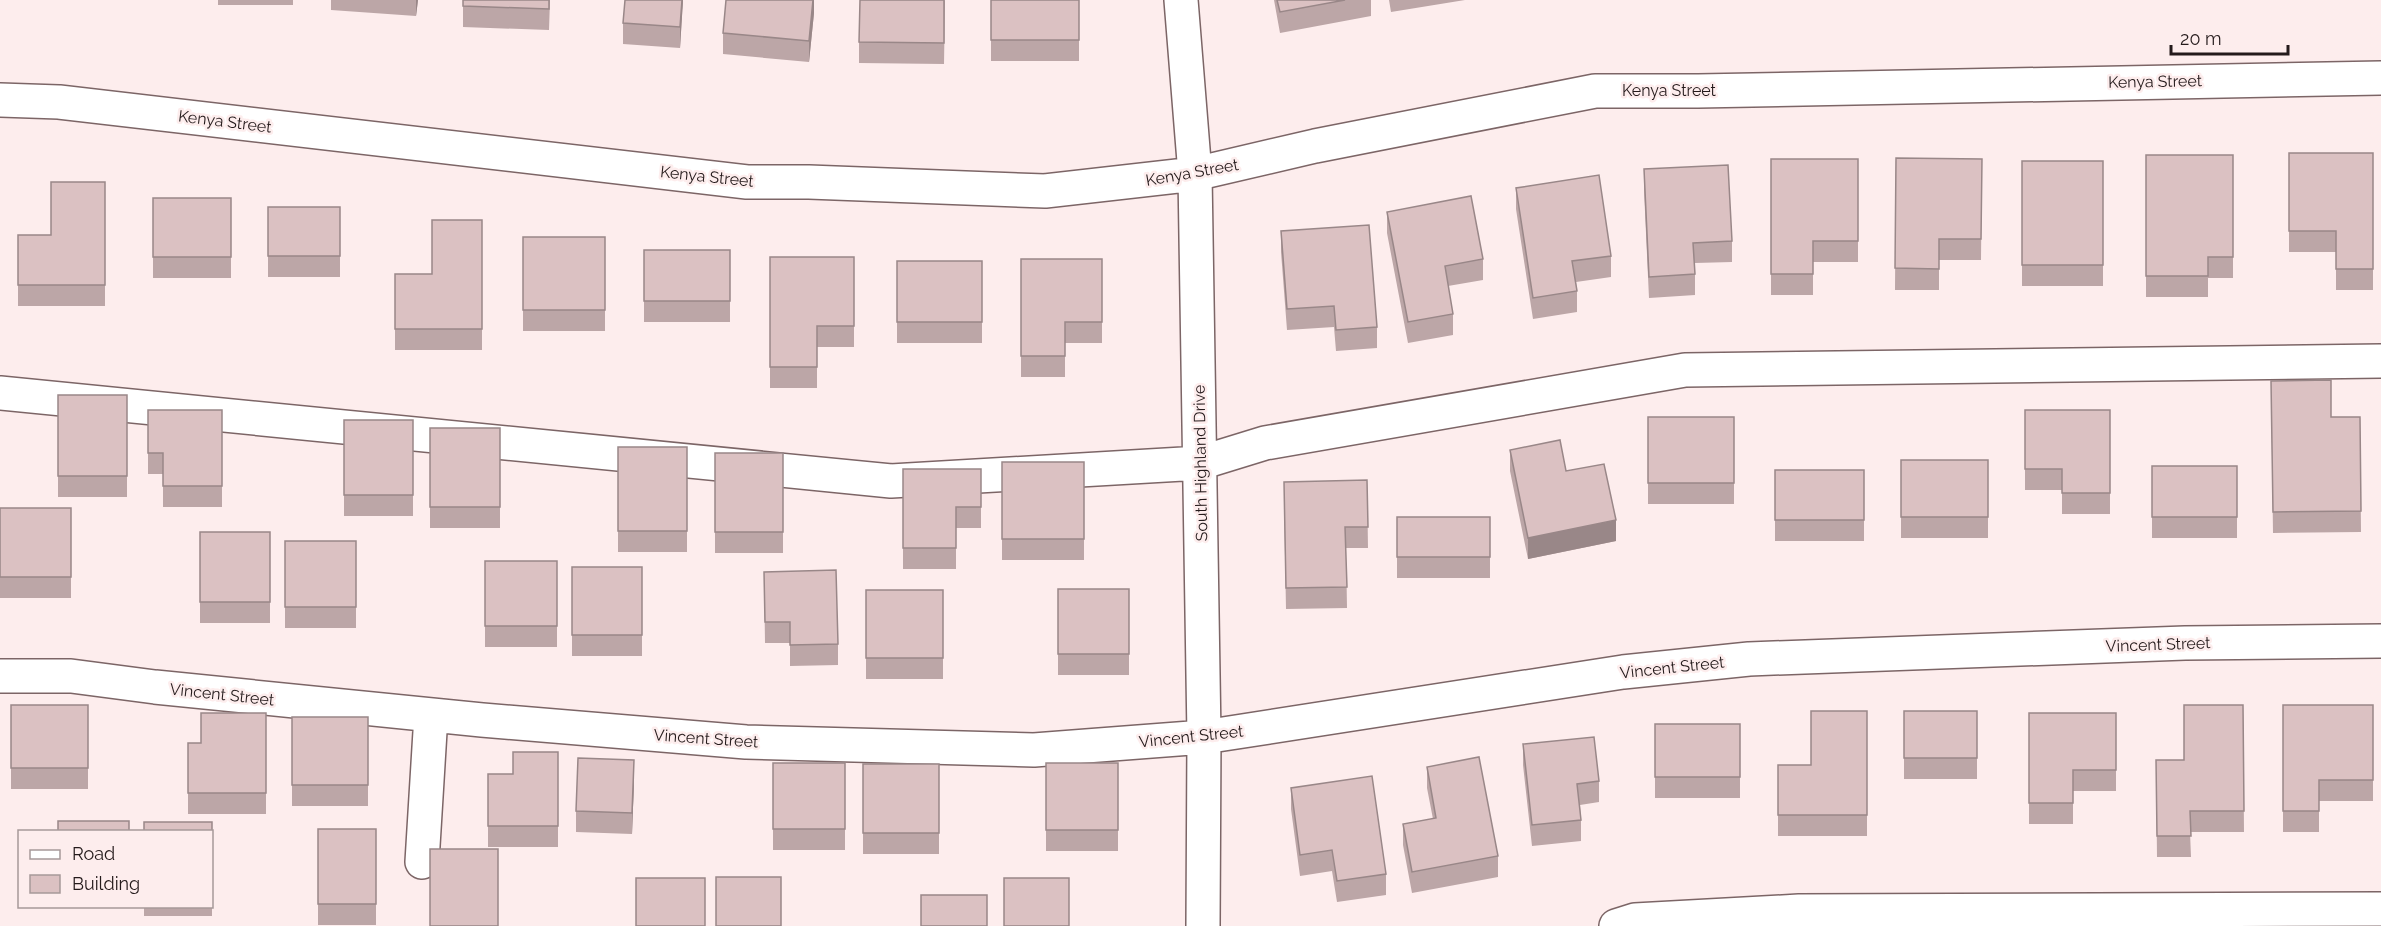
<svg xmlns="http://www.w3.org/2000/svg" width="2381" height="926" font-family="Raleway,sans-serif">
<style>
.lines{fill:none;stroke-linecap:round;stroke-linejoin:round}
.minor-casing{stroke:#7c6566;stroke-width:36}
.minor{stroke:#fff;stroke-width:33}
.wall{fill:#bca6a7}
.shaded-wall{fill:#998788}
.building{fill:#dbc1c2;stroke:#998788;stroke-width:1.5}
.labels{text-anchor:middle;stroke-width:5;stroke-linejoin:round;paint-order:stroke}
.street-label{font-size:16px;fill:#241a1b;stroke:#fdeded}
</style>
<rect width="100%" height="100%" fill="#fdeded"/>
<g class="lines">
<defs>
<path id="minor" d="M1181,0l14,174 9,563 -1,189
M0,100l59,2 688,80h62l236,9 150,-17 120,-28 280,-55h103l683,-13
M0,393l891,88 309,-18 65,-20 420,-73 696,-9
M0,676h71l84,11 327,33 264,22 288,8 170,-13 419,-65 126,-13 436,-16 196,-2
M422,862l9,-147
M1616,926l19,-6 164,-9 582,-2"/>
</defs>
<use href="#minor" class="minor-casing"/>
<use href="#minor" class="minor"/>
</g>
<path class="wall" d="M218,0h75v5h-75z
M331,0h87l-2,16 -85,-6z
M463,0h87l-1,30 -86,-3z
M683,0l-3,48 -57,-4v-21z
M814,0v13l-5,49 -86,-8v-21z
M945,0l-1,64 -85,-1v-21z
M991,0h88v61h-88z
M1274,0h97v16l-91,17z
M1389,0h76l-74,12z
M2289,153h84v137h-37v-38h-47z
M2146,155h87v123h-25v19h-62z
M1896,158l86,1 -1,101h-42v30h-44z
M1771,159h87v103h-45v33h-42z
M2022,161h81v125h-81z
M1644,169l88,72v21l-37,1v32l-46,3 -5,-108z
M105,182v124h-87v-71h33z
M1516,188l95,68v21l-35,5 1,9v21l-44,7 -17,-110z
M153,198h78v80h-78z
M268,207h72v70h-72z
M1387,212l96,47v21l-35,6 5,28v21l-45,8 -21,-110z
M482,220v130h-87v-76h37z
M1281,231l96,96v21l-41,3 -2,-24 -47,3 -6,-78z
M523,237h82v94h-82z
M644,250h86v72h-86z
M770,257h84v90h-37v41h-47z
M1021,259h81v84h-37v34h-44z
M897,261h85v82h-85z
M2271,381l60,36h29l1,115 -88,1z
M58,395h69v102h-69z
M148,410h74v97h-59v-33h-15z
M2025,410h85v104h-48v-24h-37z
M1648,417h86v87h-86z
M344,420h69v96h-69z
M430,428h70v100h-70z
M618,447h69v105h-69z
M1510,450l56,21 50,70 -88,18 -18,-88z
M715,453h68v100h-68z
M1901,460h87v78h-87z
M1002,462h82v98h-82z
M2152,466h85v72h-85z
M903,469h78v59h-25v41h-53z
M1775,470h89v71h-89z
M1367,480l1,68h-22l1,60 -61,1 -2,-106z
M0,508h71v90h-71z
M1397,517h93v61h-93z
M200,532h70v91h-70z
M285,541h71v87h-71z
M485,561h72v86h-72z
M572,567h70v89h-70z
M764,572l74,72v21l-48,1v-23h-25z
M1058,589h71v86h-71z
M866,590h77v89h-77z
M11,705h77v84h-77z
M2243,705l1,127h-54l1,25h-34l-1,-97h28z
M2283,705h90v96h-54v31h-36z
M1867,711v125h-89v-71h33z
M1904,711h73v68h-73z
M266,713v101h-78v-71h13z
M2029,713h87v78h-43v33h-44z
M292,717h76v89h-76z
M1655,724h85v74h-85z
M1523,744l76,37v21l-19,3 1,15v21l-49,5 -9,-81z
M558,752v95h-70v-73h25z
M773,763h72v87h-72z
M1046,763h72v88h-72z
M863,764h76v90h-76z
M1427,767l71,89v21l-86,16 -9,-48v-21l30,-5 -6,-31z
M634,781l-2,53 -56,-2v-21z
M1291,788l95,86v21l-49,7 -5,-31 -32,5 -9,-67z
M212,822v94h-68v-10h68z
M318,829h58v96h-58z
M58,906h71v2h-71z"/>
<path class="shaded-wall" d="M416,0h2l-2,16z
M682,0h1l-3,48v-21z
M813,0h1v13l-5,49v-21z
M1616,520v21l-88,18v-21z
M634,760v21l-2,53v-21z"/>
<path class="building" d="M463,0h86v9l-86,-3z
M625,0h57l-2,27 -57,-4z
M726,0h87l-4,41 -86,-8z
M860,0h84v43l-85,-1z
M991,0h88v40h-88z
M1277,0h68l-65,12z
M2289,153h84v116h-37v-38h-47z
M2146,155h87v102h-25v19h-62z
M1896,158l86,1 -1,80h-42v30l-44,-1z
M1771,159h87v82h-45v33h-42z
M2022,161h81v104h-81z
M1728,165l4,76 -39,2 2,31 -46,3 -5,-108z
M1599,175l12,81 -39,5 5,30 -44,7 -17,-110z
M51,182h54v103h-87v-50h33z
M1471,196l12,63 -38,7 8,48 -45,8 -21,-110z
M153,198h78v59h-78z
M268,207h72v49h-72z
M432,220h50v109h-87v-55h37z
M1369,225l8,102 -41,3 -2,-24 -47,3 -6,-78z
M523,237h82v73h-82z
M644,250h86v51h-86z
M770,257h84v69h-37v41h-47z
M1021,259h81v63h-37v34h-44z
M897,261h85v61h-85z
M2331,380v37h29l1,94 -88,1 -2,-131z
M58,395h69v81h-69z
M148,410h74v76h-59v-33h-15z
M2025,410h85v83h-48v-24h-37z
M1648,417h86v66h-86z
M344,420h69v75h-69z
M430,428h70v79h-70z
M1560,440l6,31 38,-7 12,56 -88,18 -18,-88z
M618,447h69v84h-69z
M715,453h68v79h-68z
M1901,460h87v57h-87z
M1002,462h82v77h-82z
M2152,466h85v51h-85z
M903,469h78v38h-25v41h-53z
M1775,470h89v50h-89z
M1367,480l1,47h-23l2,60 -61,1 -2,-106z
M0,508h71v69h-71z
M1397,517h93v40h-93z
M200,532h70v70h-70z
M285,541h71v66h-71z
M485,561h72v65h-72z
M572,567h70v68h-70z
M836,570l2,74 -48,1v-23h-25l-1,-50z
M1058,589h71v65h-71z
M866,590h77v68h-77z
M11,705h77v63h-77z
M2184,705h59l1,106h-54l1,25h-34l-1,-76h28z
M2283,705h90v75h-54v31h-36z
M1811,711h56v104h-89v-50h33z
M1904,711h73v47h-73z
M201,713h65v80h-78v-50h13z
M2029,713h87v57h-43v33h-44z
M292,717h76v68h-76z
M1655,724h85v53h-85z
M1594,737l5,44 -22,3 4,36 -49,5 -9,-81z
M513,752h45v74h-70v-52h25z
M1479,757l19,99 -86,16 -9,-48 33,-6 -9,-51z
M578,758l56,2 -2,53 -56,-2z
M773,763h72v66h-72z
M1046,763h72v67h-72z
M863,764h76v69h-76z
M1372,776l14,98 -49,7 -5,-31 -32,5 -9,-67z
M58,821h71v10h-71z
M144,822h68v73v-64h-68z
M318,829h58v75h-58z
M430,849h68v77h-68z
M716,877h65v49h-65z
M636,878h69v48h-69z
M1004,878h65v48h-65z
M921,895h66v31h-66z"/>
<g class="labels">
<g class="street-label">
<text transform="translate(2155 81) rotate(-1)" y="6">Kenya Street</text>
<text x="1669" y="96">Kenya Street</text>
<text transform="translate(225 121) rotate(7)" y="6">Kenya Street</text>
<text transform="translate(1192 172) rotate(-10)" y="6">Kenya Street</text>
<text transform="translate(707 176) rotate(6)" y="6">Kenya Street</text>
<text transform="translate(1200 463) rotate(-91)" y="6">South Highland Drive</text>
<text transform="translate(2158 644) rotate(-2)" y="6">Vincent Street</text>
<text transform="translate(1672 667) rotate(-6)" y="6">Vincent Street</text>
<text transform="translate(222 694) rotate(6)" y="6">Vincent Street</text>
<text transform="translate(1191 736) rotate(-6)" y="6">Vincent Street</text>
<text transform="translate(706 738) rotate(4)" y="6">Vincent Street</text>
</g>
</g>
<rect x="18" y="830" width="195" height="78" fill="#fdeded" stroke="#a69999" stroke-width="1.5"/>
<rect x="30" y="850" width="30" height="9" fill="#ffffff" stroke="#a69999" stroke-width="1.5"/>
<text x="72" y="860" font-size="18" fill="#241a1b">Road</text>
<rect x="30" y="875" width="30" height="18" fill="#dbc1c2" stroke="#a69999" stroke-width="1.5"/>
<text x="72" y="890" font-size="18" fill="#241a1b">Building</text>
<path d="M2171 45v9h117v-9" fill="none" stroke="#241a1b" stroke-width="3"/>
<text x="2180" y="45" font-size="18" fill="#241a1b" stroke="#fdeded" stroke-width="4.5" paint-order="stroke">20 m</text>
</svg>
